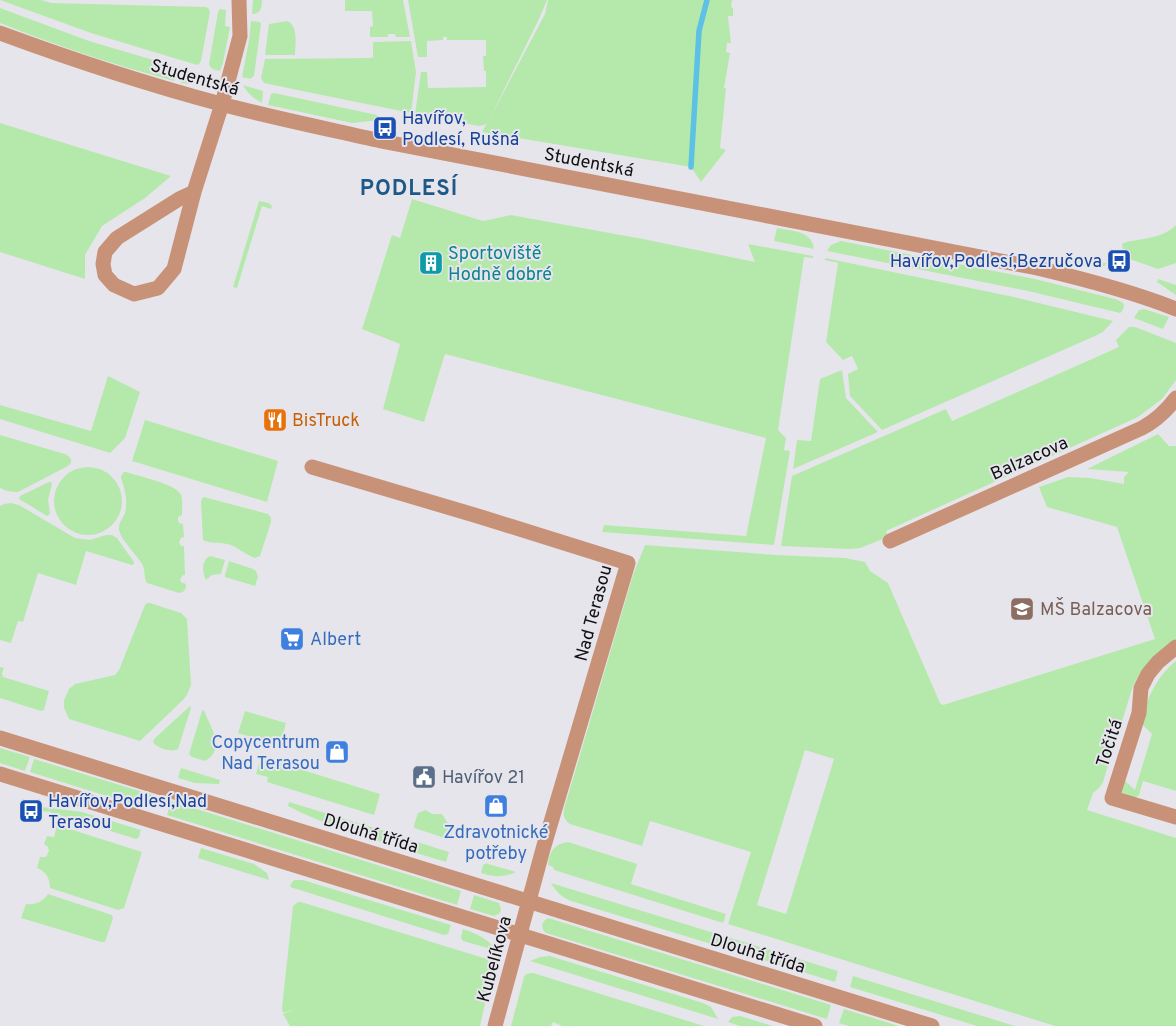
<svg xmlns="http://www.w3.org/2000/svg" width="1176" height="1026" font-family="Overpass,sans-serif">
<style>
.green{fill:#b5e9ab;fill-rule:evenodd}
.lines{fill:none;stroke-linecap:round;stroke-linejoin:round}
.stream{stroke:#5dc0e5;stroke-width:5.5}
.minor{stroke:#c89279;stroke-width:15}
.labels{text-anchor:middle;stroke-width:4;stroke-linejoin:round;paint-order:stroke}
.street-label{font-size:18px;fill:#111012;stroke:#e7e5ec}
.transit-label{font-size:18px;fill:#164399;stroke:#e7e5ec;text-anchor:start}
.culture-label{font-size:18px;fill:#0d838f;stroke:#e7e5ec;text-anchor:start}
.food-label{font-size:18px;fill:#c56008;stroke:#e7e5ec;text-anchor:start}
.education-label{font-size:18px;fill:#785e54;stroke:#e7e5ec;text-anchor:start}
.shop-label{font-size:18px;fill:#366cbe;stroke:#e7e5ec;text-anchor:start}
.service-label{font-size:18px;fill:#4e5e75;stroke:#e7e5ec;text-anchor:start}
.district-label{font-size:22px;font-weight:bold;letter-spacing:1px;fill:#1d5889;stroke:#e7e5ec}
</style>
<rect width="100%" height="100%" fill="#e7e5ec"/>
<path class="green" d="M0,0h41l11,3 154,4 3,2 1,3 -9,49 -2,3 -2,1 -106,-32z
M253,0h9c0,7 -1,14 -10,14z
M345,0h58l7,37h-14l-1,-3h-7v3h-18v-10l3,-1 -1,-15h-27z
M408,0h139l-8,19 -49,99 55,-104 3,-14h184l-1,7 2,1v8h-5l3,27h-4l-1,9 4,1 -6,35h2l-6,60 6,2 -25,32 -10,-15 -209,-35 5,-9 -3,2 -5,1 -64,-12 6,-42h6l1,16 58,-1v-16h-2l-1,-15h3v-16h-39v-3h-4v3l-16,1v16h-9z
M0,8l89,33 88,26 -3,14c-59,-16 -117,-35 -174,-58z
M220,9l6,1 -1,16 5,1 -7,36 -3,8c-5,-1 -10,-2 -11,-7l9,-52z
M251,21l9,1 1,2 -7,52 -4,3 -8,-2 7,-37z
M287,21c12,5 8,23 8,34h-30l4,-31z
M411,41l5,31 -5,41 -104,-21 -43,-9 -3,-5 4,-19 105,-1 3,-1v-15z
M186,71h3l25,6c-12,8 -19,8 -33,6l2,-9z
M243,85l20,6 -1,12c-9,-5 -14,-9 -19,-18z
M274,93l103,22 3,5 -28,3 -84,-18 3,-11z
M0,123l171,53 -26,22 -43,28 -17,29v24l-85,-27z
M412,199l71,22 28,-6 132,24 112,23 -7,-18 65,12v2l-9,-1 -26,173 8,8 -2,12 6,1 -16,94 -172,-13 2,-7 142,11 20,-98 -321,-84 -21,68 -41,-13 17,-65 -38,-15 30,-94 8,3z
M259,201l10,2 3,3 -1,3 -9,-3 -25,82 -4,-1z
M1176,225v38l-18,6 -34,-12 -2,-13c5,-3 10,-3 16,-4 15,-3 27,-4 38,-15z
M777,228c14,3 35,2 37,21l-40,-8z
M841,241l194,38 80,20 7,3 2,3 -1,5 -3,3 -92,-22 -201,-40 4,-6z
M825,258l189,39 99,24 -10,11 -8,4 -213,94 -32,-34 -2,-22 10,-5 -6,-13 -9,4 -17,-18 12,-79 -13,-3z
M1052,258l54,5 -1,3c-8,0 -46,0 -51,-5 -1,-1 -1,-2 -2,-3z
M1158,279l18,6v10l-19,-13z
M1144,309l25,8 -6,12 -29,-11 5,-8z
M1129,327h6l41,16v37l-14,19 -24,18 -252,114 2,6 -28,11 -9,1 -70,-3 11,-70 154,-67 6,12 167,-74 -3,-7z
M842,370l4,28 32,34 -85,37 4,-29 14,1 9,-62z
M108,376l32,16 -15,46 -15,15 -110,-34v-14l91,26z
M145,420l133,41 -11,41 -135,-41z
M1158,434l11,12h7v195l-36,33 -7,12 -30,96 -3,5 -7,6 -6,17 89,28v188h-121l-327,-102 23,-72 -101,-31 -8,25 -72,-22c-10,-7 -6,-16 -3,-25l66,-224 12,-30 131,10 69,3 20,4 5,9 18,12 52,120 3,2 212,-66 -38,-112 -70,-20 -8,-20 29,-10 22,1 34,6v-7l5,-5 -42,-3zM805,750l29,9 -48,155 -29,-9z
M0,435l65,19c6,3 9,7 3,12l-50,26c-7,0 -12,-1 -18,-4z
M54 501a34 34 0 1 1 68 0a34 34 0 1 1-68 0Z
M124,472h2c12,4 51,12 55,23 2,6 1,13 1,20l-4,2v3l1,3 4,1 1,13 -3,1 -2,4 2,4h3l1,29h-2l-3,5 1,2 5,2c0,5 -1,8 -7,9l-32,-10c-4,-6 -1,-13 -5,-19 -5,-9 -24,-27 -23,-36 0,-6 4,-10 6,-15 3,-13 0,-23 -4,-35v-2z
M49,482h2l1,2 -4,16 2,13 -1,2 -2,1 -28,-17 1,-3z
M204,497l64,17 3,4v4l-11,34 -5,2c-10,-3 -18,-12 -28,-14 -8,-2 -17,0 -24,-4l-2,-38 1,-3z
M11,503l8,2 56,33 15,2 16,-5h6l5,3 17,24v2l-2,1 -46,-14 -10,34 -38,-12 -15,49 -5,-1 -7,22 -11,-3v-134l4,-2z
M210,556l15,4 -4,14 -9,1 -6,5c-4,-7 -5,-20 4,-24z
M229,561l24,8 3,2 2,6 -3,9 -30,-9v-2z
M147,603h3l31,10 6,6 4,66 -4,10 -4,5 -43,41 -71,-22 -5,-11v-8l5,-11 6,-5 40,-9 4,-5 26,-65z
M1176,661v130l-33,-10 -4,14 -4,3 -14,-5 1,-15 13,12 17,-56 -12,-12c7,-23 16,-45 36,-61z
M0,667l4,1 -2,5 1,4 46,14 -5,19 -3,1 -41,-13z
M190,706l1,2 -13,41c-7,4 -21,-1 -25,-7l1,-3z
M203,710l1,1c7,16 22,39 1,50l-13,-4 -3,-3 13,-43z
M245,711l41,12 -6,23 -42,-13z
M0,748l30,9 -5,14 -25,-8z
M261,757l119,37 -6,21 -107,-33 1,-5 -12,-3z
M34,759l119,36 -5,14 -118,-37z
M181,768l39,12 -1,4 -24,-1 -17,-5z
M171,801l290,90 -4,14 -290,-90z
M289,802l102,31 -3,11c-34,-11 -68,-21 -100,-38z
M42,807l40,5 59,18 -2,7 -3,2 -86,-27 -9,-1z
M426,810l6,4h10l5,8 7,5 -4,11 -2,1 -34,-11v-3l4,-12z
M57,825l85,27 -18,56 -6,2 -68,-22c0,-9 -4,-17 -13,-20l3,-11h6l3,-6 -1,-4 -4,-3 3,-8 7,1z
M396,836h2l51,16 -3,10 -53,-16z
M568,842l69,22 -6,20 95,30 -3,9 -169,-53 -1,-3 -5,-2c1,-13 6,-21 20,-23z
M201,848l53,16 13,9 2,7 -71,-22z
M487,863l1,1 28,8c-13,6 -22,5 -35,1l2,-8z
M294,880h9l148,45 -3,9 -4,1 -154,-48 1,-3z
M551,883l287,88 -3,11 -264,-81c-9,-4 -15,-9 -20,-18z
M48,894l64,21 1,3 -8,24h-4l-80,-24 5,-14c9,1 17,-2 22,-10z
M474,895l25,8 2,6 -1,4 -6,3 -24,-7z
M298,902h3l186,57 4,5 1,8 -12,54h-190l-7,-12 12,-5 -12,4 -1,-5 11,-102z
M548,918l283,87 -4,14 -281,-86 -3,-3 -1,-5 2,-4z
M463,929c14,5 25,9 32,21l-32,-9 -2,-3z
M550,956l153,47 8,4 7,12 -188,-58 10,-4z
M530,973h3l171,53h-142l-9,-4 -2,4h-40l13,-49 1,-2z
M853,976l162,50h-38l-127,-39z
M844,1009l55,17h-50l-10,-3z
M740,1016l33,10h-33l-12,-4 4,-5z"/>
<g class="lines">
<path class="stream" d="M691,167l8,-136 8,-31"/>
<path class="minor" d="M0,33c73,27 146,51 221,71 53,14 107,25 160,37l656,127c47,11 94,23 139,41
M194,192l-15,7 -62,39 -12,14 -2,12 2,11 9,10 20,9 24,-6 16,-19 20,-77 28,-88 18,-68 -1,-36
M312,467l169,50 147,46 -85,286 -48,177
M890,541l252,-113c13,-7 25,-18 34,-30
M1176,647l-18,15 -10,12 -7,14 -2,25 -27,85 64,19
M0,738l932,288
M0,774l815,252"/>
</g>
<defs>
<symbol id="bus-square" viewBox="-11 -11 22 22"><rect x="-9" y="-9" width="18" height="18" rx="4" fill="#1a4fb4" stroke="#e7e5ec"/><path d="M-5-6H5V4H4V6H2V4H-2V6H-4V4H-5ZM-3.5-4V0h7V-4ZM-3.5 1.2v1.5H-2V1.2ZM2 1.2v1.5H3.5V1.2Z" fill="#fff"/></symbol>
<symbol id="building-square" viewBox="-11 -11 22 22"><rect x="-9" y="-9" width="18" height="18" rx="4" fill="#0f9aa8" stroke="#e7e5ec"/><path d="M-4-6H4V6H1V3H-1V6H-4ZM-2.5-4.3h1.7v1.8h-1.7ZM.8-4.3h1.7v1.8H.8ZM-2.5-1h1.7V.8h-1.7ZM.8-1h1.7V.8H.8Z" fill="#fff"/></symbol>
<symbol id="restaurant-square" viewBox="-11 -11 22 22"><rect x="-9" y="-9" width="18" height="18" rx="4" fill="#e8710a" stroke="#e7e5ec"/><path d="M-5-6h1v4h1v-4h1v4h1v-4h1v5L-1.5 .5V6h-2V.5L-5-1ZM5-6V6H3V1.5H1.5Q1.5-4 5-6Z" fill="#fff"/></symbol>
<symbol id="school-square" viewBox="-11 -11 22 22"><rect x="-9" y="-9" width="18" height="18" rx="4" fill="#8d6e63" stroke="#e7e5ec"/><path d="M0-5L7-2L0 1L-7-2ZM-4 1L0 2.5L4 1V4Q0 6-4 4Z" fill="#fff"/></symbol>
<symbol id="supermarket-square" viewBox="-11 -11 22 22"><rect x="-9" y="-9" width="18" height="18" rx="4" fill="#3f7fe0" stroke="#e7e5ec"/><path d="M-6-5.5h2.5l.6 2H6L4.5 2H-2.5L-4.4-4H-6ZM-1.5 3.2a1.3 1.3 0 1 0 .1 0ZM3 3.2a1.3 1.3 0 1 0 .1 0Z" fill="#fff"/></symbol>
<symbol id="shop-square" viewBox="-11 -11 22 22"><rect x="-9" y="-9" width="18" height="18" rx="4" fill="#3f7fe0" stroke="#e7e5ec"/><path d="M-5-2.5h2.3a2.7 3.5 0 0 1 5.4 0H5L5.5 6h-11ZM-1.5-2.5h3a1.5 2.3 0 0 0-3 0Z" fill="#fff"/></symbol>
<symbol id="civic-square" viewBox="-11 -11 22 22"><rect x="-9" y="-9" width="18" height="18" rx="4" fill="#5c6f8a" stroke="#e7e5ec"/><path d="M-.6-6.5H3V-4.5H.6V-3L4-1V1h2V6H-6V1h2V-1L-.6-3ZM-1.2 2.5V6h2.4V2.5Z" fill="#fff"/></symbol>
</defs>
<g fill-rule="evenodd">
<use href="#bus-square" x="371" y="114" width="28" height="28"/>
<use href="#bus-square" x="1105" y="247" width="28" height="28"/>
<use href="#building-square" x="417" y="249" width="28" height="28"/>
<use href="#restaurant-square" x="261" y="406" width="28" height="28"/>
<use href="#school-square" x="1008" y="595" width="28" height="28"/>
<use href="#supermarket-square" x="278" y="625" width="28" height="28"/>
<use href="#shop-square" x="323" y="738" width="28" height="28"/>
<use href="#civic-square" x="410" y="763" width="28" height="28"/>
<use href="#shop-square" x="482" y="792" width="28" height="28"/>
<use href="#bus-square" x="17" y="797" width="28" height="28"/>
</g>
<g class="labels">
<g class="street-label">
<text transform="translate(195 77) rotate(16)" y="6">Studentská</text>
<text transform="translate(589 162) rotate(11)" y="6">Studentská</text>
<text transform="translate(1029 458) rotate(-24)" y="6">Balzacova</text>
<text transform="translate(593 613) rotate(-75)" y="6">Nad Terasou</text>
<text transform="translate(1109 743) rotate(-72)" y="6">Točitá</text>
<text transform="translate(371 833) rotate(17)" y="6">Dlouhá třída</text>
<text transform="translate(758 953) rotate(17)" y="6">Dlouhá třída</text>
<text transform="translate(494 959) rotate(-75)" y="6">Kubelíkova</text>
</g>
<g class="transit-label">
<text x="402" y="124">Havířov,<tspan x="402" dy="21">Podlesí, Rušná</tspan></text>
<text x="1102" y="267" text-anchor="end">Havířov,Podlesí,Bezručova</text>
<text x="48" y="807">Havířov,Podlesí,Nad<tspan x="48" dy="21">Terasou</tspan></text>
</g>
<g class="culture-label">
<text x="448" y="259">Sportoviště<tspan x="448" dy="21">Hodně dobré</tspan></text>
</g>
<g class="food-label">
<text x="292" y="426">BisTruck</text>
</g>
<g class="education-label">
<text x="1040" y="615">MŠ Balzacova</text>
</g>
<g class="shop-label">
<text x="310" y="645">Albert</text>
<text x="320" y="748" text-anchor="end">Copycentrum<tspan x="320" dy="21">Nad Terasou</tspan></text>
<text x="496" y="838" text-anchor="middle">Zdravotnické<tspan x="496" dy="21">potřeby</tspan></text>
</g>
<g class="service-label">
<text x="442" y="783">Havířov 21</text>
</g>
<g class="district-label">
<text x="409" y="195">PODLESÍ</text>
</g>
</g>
</svg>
